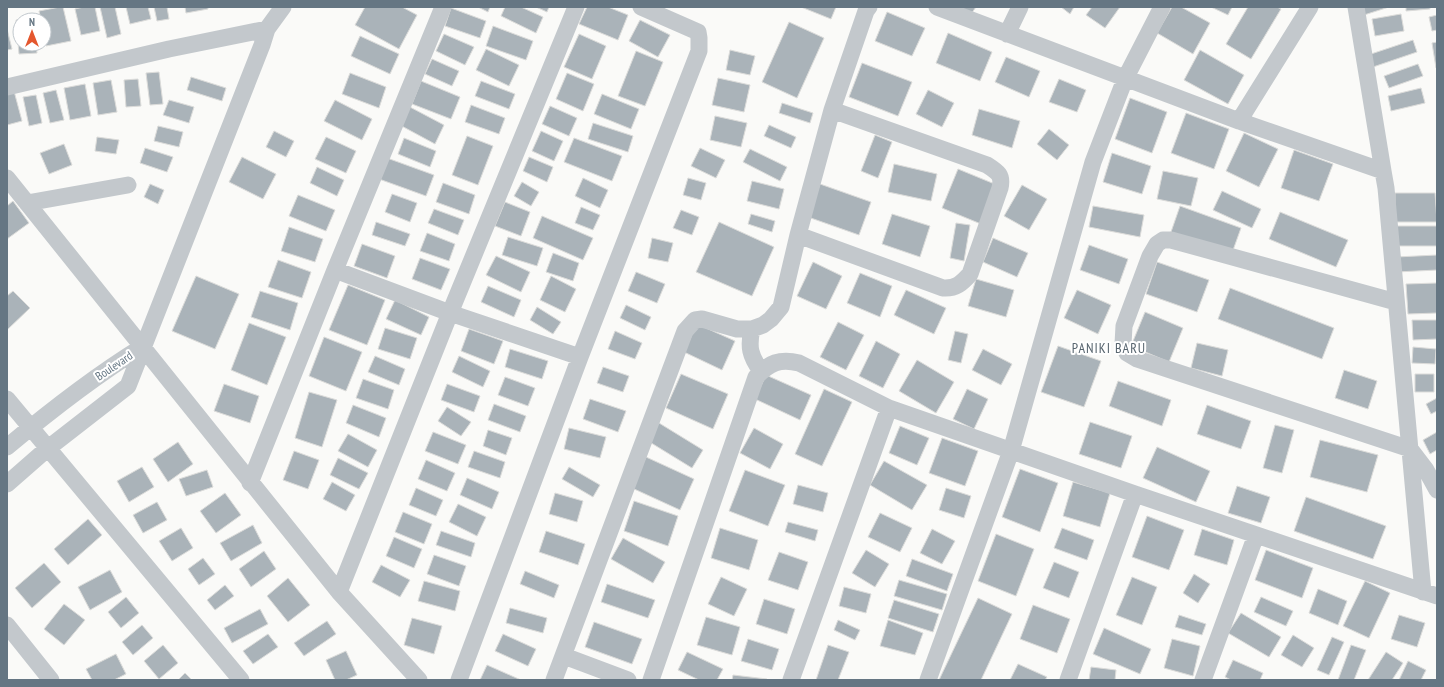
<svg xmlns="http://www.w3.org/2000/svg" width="1444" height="687" font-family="'PT Sans Narrow',sans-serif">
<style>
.building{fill:#aab3b9;stroke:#dcdcda}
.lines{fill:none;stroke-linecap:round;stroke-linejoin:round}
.minor{stroke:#c3c8cc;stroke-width:17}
.labels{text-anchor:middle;stroke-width:4;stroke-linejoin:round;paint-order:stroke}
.street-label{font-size:12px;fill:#657683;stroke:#fff}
.quarter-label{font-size:14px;letter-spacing:1px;fill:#57646e;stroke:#fff}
</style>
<rect width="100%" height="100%" fill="#fafaf8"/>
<path class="building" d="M60,7h3l8,34 -25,5 -2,-11v-15h-3l-2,-9z
M84,7h11l5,24 -19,4 -6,-26z
M100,7h15l6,27 -14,4z
M126,7h22l3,12 -21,5z
M154,7h13l2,12 -12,2z
M185,7h23v2l-22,4z
M365,7h37l15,8 -18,34 -44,-24z
M478,7h12l-2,5z
M505,7h16l22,10 -7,16 -35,-17z
M536,7h13l-2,5z
M587,7h21l20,8 -10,25 -39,-16z
M801,7h35l-5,12z
M960,7h16l-5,7z
M1061,7h13l-4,7z
M1092,7h28l-15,21 -19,-13z
M1172,7h9l29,16 -17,31 -36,-21z
M1211,7h21l-4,8z
M1248,7h29l4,2 -30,50 -25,-15z
M1361,7h28l-25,8z
M1406,7h24v2l-24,2z
M451,8l35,13 -6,17 -35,-12z
M887,12l38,16 -13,28 -37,-15z
M1401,14l3,17 -29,5 -3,-17z
M1437,15v15l-5,1 -3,-14z
M33,18v2h-13v24h16l1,9 -18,1 -3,-34z
M640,20l30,15 -12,22 -29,-16z
M789,22l35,16 -27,60 -35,-16z
M493,26l40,15 -7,19 -40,-14z
M7,29l5,20 -5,1z
M948,33l44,19 -12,29 -44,-18z
M444,34l30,13 -9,18 -29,-14z
M579,34l27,12 -14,33 -28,-12z
M360,36l39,18 -9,20 -39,-18z
M1413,40l4,12 -44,15 -5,-12z
M1437,42v26h-1l-4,-25z
M486,49l33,16 -10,21 -33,-16z
M730,50l25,6 -5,19 -24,-5z
M1200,50l44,25 -16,29 -44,-24z
M636,51l27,11 -18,44 -27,-10z
M1006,57l34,14 -11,26 -34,-15z
M432,59l27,12 -7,15 -27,-12z
M862,63l50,19 -14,34 -49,-19z
M1418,64l5,12 -34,12 -5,-12z
M159,72l4,32 -13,1 -4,-32z
M350,73l36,14 -7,21 -37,-14z
M567,73l27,11 -11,27 -27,-12z
M191,77l35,11 -4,13 -35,-11z
M718,78l32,7 -6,27 -32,-7z
M138,79l3,27 -15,1 -2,-27z
M1059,79l27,11 -9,22 -28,-10z
M111,80l6,32 -19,3 -5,-32z
M421,81l39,16 -9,22 -39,-15z
M481,81l34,13 -6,15 -34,-13z
M85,84l6,32 -21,4 -6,-32z
M1421,88l4,15 -34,8 -3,-15z
M56,90l8,30 -14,3 -7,-30z
M928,90l26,13 -12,24 -26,-13z
M14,91l8,30 -15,4v-32z
M602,94l37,15 -8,20 -37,-15z
M36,95l6,28 -13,3 -6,-29z
M1130,98l37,14 -15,41 -37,-14z
M169,100l25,7 -5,16 -26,-8z
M335,100l37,19 -10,21 -38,-19z
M782,103l31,10 -3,10 -31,-10z
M471,105l34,13 -6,16 -34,-12z
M408,106l36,19 -9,19 -37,-20z
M550,106l27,12 -8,18 -27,-12z
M979,109l41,12 -8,27 -40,-13z
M1186,113l43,16 -15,40 -43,-16z
M715,116l32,7 -6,24 -31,-7z
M593,123l40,13 -5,16 -40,-13z
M769,125l27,12 -5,11 -27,-12z
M158,126l25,6 -4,15 -25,-6z
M1049,129l20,16 -12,15 -20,-16z
M274,131l20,10 -8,16 -20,-10z
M541,131l22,10 -9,20 -22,-10z
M1244,133l34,16 -19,38 -33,-16z
M875,135l17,7 -14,36 -17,-7z
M467,136l26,10 -15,39 -26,-10z
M97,137l22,3 -3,14 -21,-3z
M326,137l30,14 -10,22 -31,-14z
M404,138l32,13 -6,16 -32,-13z
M574,138l48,18 -10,25 -48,-19z
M64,144l8,21 -23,9 -9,-21z
M145,148l28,9 -6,15 -27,-9z
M700,148l25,12 -9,18 -25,-12z
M750,149l37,18 -7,14 -37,-19z
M1294,150l39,14 -14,37 -38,-13z
M1112,153l39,13 -9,28 -39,-12z
M242,157l34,17 -13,25 -34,-17z
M529,157l24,10 -6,15 -24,-11z
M387,158l47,17 -8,21 -47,-17z
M894,164l43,10 -6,27 -43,-9z
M317,167l27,13 -7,16 -27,-13z
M958,169l39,16 -16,39 -39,-16z
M1163,171l35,7 -7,28 -34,-7z
M583,178l25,12 -8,18 -25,-12z
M688,178l18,5 -5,17 -18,-5z
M752,181l32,8 -5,20 -32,-8z
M522,182l17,10 -8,14 -17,-10z
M443,183l32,12 -6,19 -33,-12z
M150,184l14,6 -6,14 -14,-7z
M820,184l51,18 -12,33 -51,-18z
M1022,185l25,14 -18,31 -25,-14z
M1222,191l39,18 -9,19 -39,-18z
M1395,193h40l2,29h-42z
M392,194l25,9 -7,19 -25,-10z
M298,195l37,15 -9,21 -37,-15z
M13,201l16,22 -22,16v-33z
M505,202l25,10 -9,24 -26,-10z
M1093,206l51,9 -4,22 -51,-10z
M1180,206l61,22 -9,25 -61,-21z
M581,207l19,8 -7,15 -18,-7z
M434,209l30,11 -6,15 -30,-12z
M681,210l18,7 -7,18 -19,-7z
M1280,212l68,28 -12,27 -67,-28z
M751,214l24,7 -3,11 -24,-8z
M892,214l38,12 -10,31 -38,-13z
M542,216l51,22 -10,22 -50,-22z
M376,222l34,12 -5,12 -33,-11z
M719,222l55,25 -22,49 -56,-24z
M956,223l14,2 -6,36 -14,-3z
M1396,226h41v20h-41z
M289,227l34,12 -8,23 -34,-11z
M427,233l28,11 -6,17 -29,-10z
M508,237l35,11 -6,18 -35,-11z
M652,238l21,5 -5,19 -20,-4z
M993,238l35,15 -11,24 -34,-15z
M362,244l33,12 -8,22 -33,-12z
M1089,245l39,14 -9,25 -39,-14z
M553,253l26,10 -6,18 -27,-9z
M1437,255v15l-41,2v-15z
M496,256l34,16 -9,20 -35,-17z
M420,258l30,11 -9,21 -29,-11z
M278,260l33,12 -9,26 -34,-11z
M813,262l29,14 -16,33 -29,-13z
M1157,262l52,18 -12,32 -51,-18z
M636,272l29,12 -8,19 -29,-12z
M860,273l32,13 -12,31 -33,-14z
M196,276l43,18 -24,55 -43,-18z
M551,276l25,13 -11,23 -25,-12z
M976,279l38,11 -8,27 -38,-11z
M1437,283v30l-29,1 -2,-30z
M348,285l37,15 -18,45 -38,-15z
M488,286l33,14 -7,17 -33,-15z
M1230,288l104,40 -12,31 -104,-40z
M906,290l40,18 -12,26 -40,-19z
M1077,290l34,15 -13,29 -34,-16z
M13,291l17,17 -23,22v-34z
M260,291l38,12 -8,27 -39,-13z
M395,300l34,17 -8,18 -35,-16z
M626,305l25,12 -6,13 -25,-12z
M537,307l24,15 -8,12 -23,-14z
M1145,312l38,16 -14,34 -38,-16z
M1412,320h25v19l-24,1z
M838,322l26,13 -18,35 -26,-13z
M249,323l37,14 -19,48 -36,-15z
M697,324l38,17 -13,29 -38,-18z
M385,328l32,10 -7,21 -32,-10z
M469,329l34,12 -9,23 -33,-13z
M615,331l27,12 -7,16 -27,-10z
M955,331l13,3 -7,29 -13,-3z
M324,337l38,15 -16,39 -37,-15z
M876,341l24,13 -17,34 -24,-12z
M1197,343l31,7 -6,26 -31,-8z
M1058,346l43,15 -17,46 -43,-15z
M1413,347l23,2 -1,15 -23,-1z
M510,349l38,12 -6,18 -37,-12z
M983,349l29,15 -11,21 -29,-15z
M375,356l30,13 -6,16 -31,-13z
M459,356l31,15 -7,16 -31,-15z
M917,360l37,22 -18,31 -37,-22z
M603,367l26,9 -6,16 -26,-9z
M1344,370l33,11 -9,28 -33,-11z
M681,374l47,20 -15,35 -47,-21z
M1415,374h19v18h-19z
M766,375l45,20 -11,25 -45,-21z
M505,377l30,11 -7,18 -30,-11z
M363,379l31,11 -6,19 -32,-11z
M1118,381l53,19 -9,26 -53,-20z
M224,384l35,12 -9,27 -36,-12z
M447,384l33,12 -6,16 -33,-12z
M824,389l28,13 -30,64 -27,-12z
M967,389l21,10 -14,30 -21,-10z
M309,392l28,8 -15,47 -27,-9z
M1437,398v13l-6,3 -5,-10z
M590,399l36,12 -8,21 -35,-13z
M494,404l32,12 -6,16 -32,-12z
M353,405l33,13 -7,19 -33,-14z
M1207,405l44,16 -10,28 -44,-15z
M447,407l24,15 -10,14 -23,-15z
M1090,422l42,14 -11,32 -42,-14z
M659,423l44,27 -11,18 -44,-27z
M1275,425l19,5 -12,43 -19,-5z
M900,426l29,12 -12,27 -28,-12z
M569,428l37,9 -6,21 -36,-9z
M754,428l29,16 -13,25 -30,-16z
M488,430l24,8 -6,17 -23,-9z
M433,432l33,13 -8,19 -33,-13z
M1437,432v18l-7,4 -7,-14z
M348,434l29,16 -9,17 -30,-16z
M942,438l36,13 -13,35 -36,-13z
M1320,440l58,15 -11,37 -57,-15z
M178,442l15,22 -25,18 -15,-23z
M1157,447l53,24 -14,31 -53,-24z
M294,451l25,9 -11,29 -25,-9z
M474,451l31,11 -5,16 -32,-11z
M646,457l48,22 -14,31 -48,-22z
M338,458l30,15 -9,16 -29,-14z
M426,460l29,13 -8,18 -29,-12z
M884,461l43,24 -15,25 -42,-25z
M142,467l12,20 -25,15 -12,-21z
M569,467l31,18 -7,12 -31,-18z
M1020,469l38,14 -18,49 -38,-15z
M207,470l6,17 -27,9 -7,-17z
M745,470l40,15 -17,41 -39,-15z
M467,478l32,14 -7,17 -32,-14z
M332,482l23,13 -9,16 -23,-12z
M1073,482l37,11 -10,34 -37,-11z
M798,485l30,8 -5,19 -30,-8z
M1237,486l33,11 -9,26 -33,-10z
M416,488l27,12 -7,16 -27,-11z
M946,488l25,8 -7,22 -25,-8z
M225,493l16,22 -25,18 -16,-22z
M555,493l28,8 -6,21 -28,-8z
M1306,497l80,29 -13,33 -79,-28z
M634,501l44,15 -10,30 -44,-15z
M157,502l10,18 -24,13 -10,-18z
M458,504l28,13 -9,19 -28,-14z
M403,512l29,12 -8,20 -29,-12z
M880,513l32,15 -12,24 -32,-15z
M1147,516l37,14 -15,40 -37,-13z
M88,519l14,16 -34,30 -14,-16z
M788,522l30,8 -3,11 -30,-9z
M253,525l9,18 -31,18 -11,-18z
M181,528l12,20 -21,13 -13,-20z
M720,528l38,12 -9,30 -38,-12z
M1062,528l32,12 -7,20 -33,-12z
M932,529l23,12 -13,23 -22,-11z
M1202,529l32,11 -7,25 -33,-10z
M441,531l34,12 -4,14 -35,-12z
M546,531l39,13 -7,21 -39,-13z
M996,534l38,15 -18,47 -38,-15z
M394,537l28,12 -8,19 -28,-12z
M623,538l42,24 -12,21 -42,-24z
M866,550l23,14 -14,23 -23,-14z
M1266,550l47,18 -11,30 -47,-18z
M264,551l12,18 -25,18 -12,-18z
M779,552l29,10 -10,28 -30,-10z
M434,555l32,11 -7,20 -32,-12z
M203,558l12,16 -16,11 -11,-16z
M912,559l41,15 -6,17 -41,-15z
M1054,562l25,10 -10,26 -26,-10z
M44,563l17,19 -29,26 -17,-20z
M381,565l29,15 -10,17 -28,-15z
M110,570l12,22 -32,18 -12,-23z
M525,571l34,14 -5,13 -34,-14z
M1194,574l16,10 -12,19 -15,-10z
M721,577l26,12 -13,27 -26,-12z
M1132,577l25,10 -15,38 -26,-10z
M288,578l22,27 -22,17 -21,-26z
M899,580l48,14 -5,16 -48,-14z
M424,581l36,10 -5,20 -37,-10z
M1365,581l25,12 -21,45 -26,-12z
M607,584l48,16 -7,18 -47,-16z
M225,585l9,11 -19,14 -8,-10z
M844,587l27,7 -5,19 -27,-7z
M1318,589l29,12 -9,24 -29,-12z
M126,597l13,16 -18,15 -13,-16z
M1261,597l32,14 -7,15 -32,-14z
M978,598l34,16 -31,66h-42z
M764,599l31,10 -8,25 -31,-10z
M894,600l45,14 -6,18 -45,-14z
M64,604l21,16 -21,25 -20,-16z
M1033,605l37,14 -13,34 -37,-14z
M510,608l37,10 -4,15 -37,-10z
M260,609l8,15 -36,19 -8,-15z
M1241,613l40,24 -12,20 -41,-24z
M1179,615l27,9 -4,11 -27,-8z
M1399,615l26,8 -8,24 -26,-8z
M706,617l34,10 -8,28 -35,-10z
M412,618l30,8 -8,28 -30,-9z
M838,620l22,10 -5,10 -21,-10z
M888,620l35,13 -8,22 -35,-9z
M327,621l9,13 -32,22 -10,-13z
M594,622l48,17 -10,25 -47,-17z
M142,625l11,13 -20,17 -11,-13z
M1104,628l47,21 -11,25 -47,-20z
M268,634l10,13 -25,17 -10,-13z
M503,634l33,15 -8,17 -33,-15z
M1293,635l21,13 -12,19 -21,-12z
M1332,637l12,5 -15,33 -12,-5z
M748,639l31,10 -7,21 -31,-9z
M1172,639l28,7 -7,30 -29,-8z
M163,645l15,18 -19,16 -15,-18z
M828,645l21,7 -11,28h-22z
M1351,645l15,5 -12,30h-16z
M346,651l11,24 -11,5h-11l-9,-20z
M687,652l36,17 -6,11h-18l-21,-10z
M1386,652l17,11 -11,17h-24z
M116,654l10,20 -12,6h-22l-6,-11z
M1233,660l30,13 -3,7h-29l-6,-3z
M1408,661l18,9 -5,10h-22z
M1018,664l29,13 -2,3h-35z
M487,665l34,15h-41z
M1091,667l25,3 -1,10h-26z
M185,673l7,7h-14z
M733,675l34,4v1h-35z"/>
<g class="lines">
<path class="minor" d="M937,7l302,114 144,50 3,17 37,404
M1356,7l27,164
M1007,34l13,-27
M7,87l162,-38 98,-20
M1239,121l71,-114
M7,178l332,414 80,88
M27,203l101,-18
M798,235l145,53c13,1 19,-5 27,-14l30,-86c3,-13 -2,-16 -13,-23l-155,-55
M335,270l115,43 130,44
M1396,302l-225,-62h-8l-6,4 -7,12 -26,70 -1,18 4,9 10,6 273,90 16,21 11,20
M752,329c-4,18 -2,27 9,42
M7,399l234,281
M7,447c43,-36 88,-71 135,-100
M250,483l85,-213 108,-263
M7,484l40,-35 81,-63 134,-341 5,-16 16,-22
M339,592l111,-279 126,-306
M7,625l44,55
M564,656l64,24
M459,680l121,-323 119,-306v-13l-1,-6 -57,-25
M554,680l131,-349 10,-11 7,-1 35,10h15l11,-4 8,-6 10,-12 17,-72 34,-125 34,-99 3,-4
M651,680l105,-303c13,-14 24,-19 43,-14l90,45 246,86 302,102
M791,680l98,-272
M928,680l83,-229 82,-289 32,-83 37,-72
M1068,680l67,-186
M1203,680l53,-145"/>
</g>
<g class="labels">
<g class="street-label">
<text transform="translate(114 366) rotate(-34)" y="4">Boulevard</text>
</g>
<g class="quarter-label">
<text x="1109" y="353">PANIKI BARU</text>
</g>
</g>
<rect width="1444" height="687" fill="none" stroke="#657683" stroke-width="16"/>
<g transform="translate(32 32)"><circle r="19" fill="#ffffff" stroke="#c1c8cd"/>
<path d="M0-3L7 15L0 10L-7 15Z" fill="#e4572e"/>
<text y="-6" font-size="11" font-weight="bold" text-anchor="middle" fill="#657683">N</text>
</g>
</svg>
